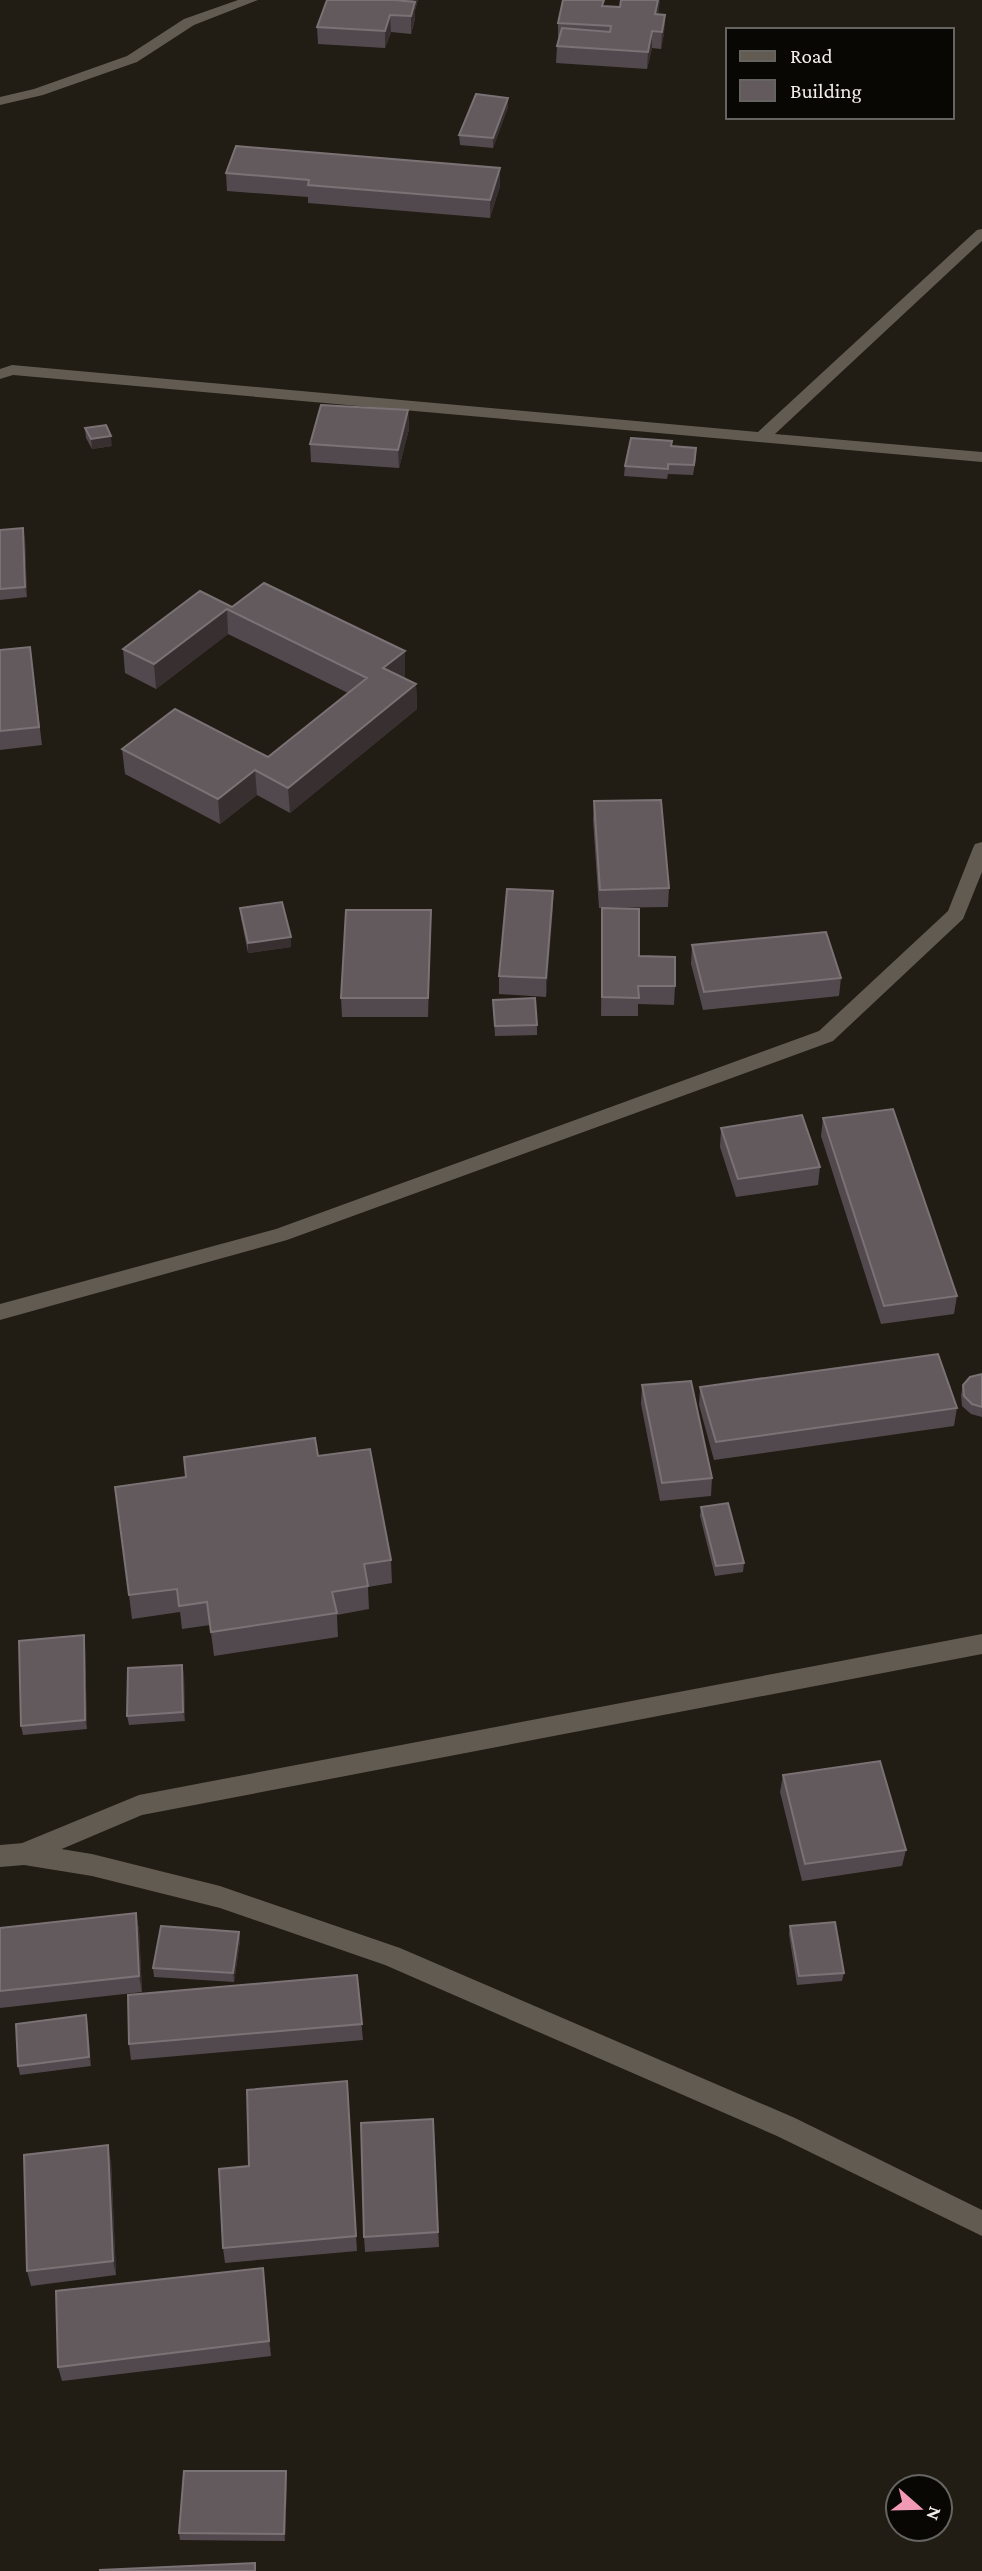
<svg xmlns="http://www.w3.org/2000/svg" width="982" height="2571" font-family="'Crimson Pro',serif">
<style>
.lines{fill:none;stroke-linecap:round;stroke-linejoin:round}
.minor{fill:#615b51;fill-rule:evenodd}
.tertiary{fill:#615b51;fill-rule:evenodd}
.wall{fill:#52494e}
.shaded-wall{fill:#372f30}
.building{fill:#635a5e;stroke:#7a7274;stroke-width:2}
</style>
<rect width="100%" height="100%" fill="#211c14"/>
<g class="lines">
<path class="minor" d="M238,0h20l-64,25 -57,37 -94,33 -43,10v-8l34,-8 93,-33 57,-37z
M982,229v12l-207,193 207,18v10l-969,-87 -13,4v-10l12,-4 746,67 219,-202z
M982,842v30l-19,47 -130,122 -546,199 -287,80v-16l276,-75 543,-198 129,-120 25,-63 2,-4z
M982,1634v20l-840,161 -118,50 -9,-3 -3,-8 3,-8 124,-51z"/>
<path class="tertiary" d="M24,1843l68,11 128,32 180,62 395,170 187,92v26l-205,-100 -392,-171 -165,-57 -128,-32 -68,-11 -24,2v-22z"/>
</g>
<path class="wall" d="M327,0h91l-3,10v9l-4,15 -20,-2 -6,16 -67,-4 -1,-17z
M604,6l55,4 -1,5h7l-1,18 -3,16 -9,-1 -5,21 -91,-6 1,-17 1,-6v-17z
M508,107l-15,41 -33,-3 -1,-10z
M500,168v18l-10,32 -182,-15v-6l-81,-6 -1,-18z
M408,410l1,19 -10,39 -88,-6 -1,-18z
M85,428l27,18 -20,3 -6,-11z
M672,441v5l24,12 -3,17 -25,-1 -1,5 -43,-3 1,-10z
M0,530l25,8 2,59 -27,3z
M232,607l173,44v25l-2,2 13,6 1,25 -127,104 -33,-18 -37,29 -95,-50 -3,-25 146,8 80,-64 -120,-59 -72,55 -31,-16 -2,-24z
M30,647l12,98 -42,5v-100z
M594,801l75,87 -1,19 -69,1 -6,-88z
M553,891l-7,106 -47,-3v-18z
M240,908l51,39 -43,6 -7,-35z
M602,908l37,48 36,30 -1,19 -36,-1v12h-37z
M431,910l-3,107h-86l-1,-19z
M692,945l149,33 -2,18 -136,14 -12,-46z
M493,1000l44,25v10l-42,1z
M823,1118l134,178 -3,18 -73,10 -60,-188z
M721,1128l99,39 -2,18 -82,12 -16,-50z
M982,1374v43l-11,-3 -9,-8 -1,-11 2,-10z
M642,1385l70,93 -1,18 -51,5 -19,-97z
M700,1387l257,21 -3,18 -240,34 -15,-55z
M318,1456l73,104 1,23 -24,4 1,22 -32,6 1,22 -124,19 -4,-31 -28,4 -2,-17 -48,7 -3,-24 57,-118z
M701,1507l43,56 -1,9 -28,4 -15,-60z
M84,1635l1,10 2,84 -64,6 -2,-9z
M184,1674l1,47 -56,4 -2,-9z
M783,1775l123,75 -4,16 -100,15 -22,-89z
M136,1913l3,17 3,62 -142,16v-80z
M790,1926l54,47 -2,8 -45,4 -8,-51z
M239,1932l1,9 -6,41 -80,-5 -1,-9z
M357,1975l6,65 -232,20 -2,-16z
M86,2015l5,51 -71,9 -2,-9z
M347,2081l10,170 -132,12 -2,-15 26,-82z
M433,2119l6,128 -74,5 -1,-15z
M111,2161l5,114 -85,11 -4,-15z
M263,2268l8,88 -209,25 -4,-14z
M287,2479l-2,62 -105,-1 -1,-7z"/>
<path class="shaded-wall" d="M413,0h5l-3,10v9l-4,15v-18l3,-10z
M658,0h2l-1,10 -4,22v-18z
M390,15l1,17 -6,16v-17z
M665,15l-1,18 -3,16 1,-17z
M652,31v17l-5,21 1,-17z
M508,98v9l-15,41v-10z
M500,168v18l-10,32v-18z
M408,410l1,19 -10,39 -1,-18z
M111,436l1,10 -20,3 -1,-10z
M23,528l2,10 2,59 -2,-10z
M227,609l1,25 -72,55 -2,-25z
M405,651v25l-21,17 -1,-25z
M416,684l1,25 -127,104 -2,-25z
M255,770l2,25 -37,29 -2,-25z
M553,891v19l-7,87v-19z
M431,910v19l-3,88v-19z
M291,937v10l-43,6v-10z
M84,1635l1,10 2,84 -2,-9z
M182,1665l2,9 1,47 -2,-9z
M136,1913l3,17 3,62 -3,-16z
M239,1932l1,9 -6,41 -1,-9z
M86,2015l2,9 3,42 -2,-9z
M108,2145l3,16 5,114 -3,-14z
M263,2268l2,14 6,74 -2,-15z
M286,2471l1,8 -2,62 -1,-7z"/>
<path class="building" d="M327,0h68l20,2 -4,14 -21,-1 -5,16 -68,-4z
M563,0h41l-2,6 18,1 1,-7h37l-3,14 10,1 -3,17 -10,-1 -4,21 -91,-6 5,-18 48,4 1,-6 -53,-3z
M476,94l32,4 -15,40 -34,-3z
M236,146l264,22 -10,32 -182,-15 1,-5 -83,-7z
M321,405l87,5 -10,40 -88,-6z
M106,425l5,11 -20,3 -6,-11z
M631,438l41,3 -1,5 25,2 -2,17 -26,-1v5l-43,-3z
M23,528l2,59 -25,2v-59z
M264,583l141,68 -22,17 33,16 -128,104 -33,-18 -37,29 -96,-50 53,-40 93,48 99,-79 -140,-69 -73,55 -31,-15 77,-58 32,16z
M30,647l9,80 -39,4v-81z
M661,800l8,88 -69,2 -6,-89z
M507,889l46,2 -7,87 -47,-2z
M282,902l9,35 -43,6 -8,-35z
M602,908l37,1v47l36,1v29h-37l1,12 -37,-1z
M346,910h85l-3,88h-87z
M826,932l15,46 -137,14 -12,-47z
M535,998l2,27 -42,1 -2,-26z
M893,1109l64,187 -73,10 -61,-188z
M802,1115l18,52 -82,12 -17,-51z
M938,1354l19,54 -241,34 -16,-55z
M982,1374v33l-10,-3 -8,-8 -1,-11 7,-8z
M691,1381l21,97 -50,5 -20,-98z
M315,1438l3,18 52,-7 21,111 -27,4 4,22 -36,6 5,21 -126,19 -4,-30 -28,4 -2,-17 -48,6 -14,-108 71,-10 -2,-20z
M728,1503l16,60 -28,3 -15,-59z
M84,1635l1,85 -64,6 -2,-85z
M182,1665l1,47 -56,4 1,-48z
M880,1761l26,89 -101,14 -22,-89z
M136,1913l3,63 -139,15v-63z
M835,1922l9,51 -45,3 -9,-50z
M161,1926l78,6 -6,41 -80,-5z
M357,1975l5,49 -233,20 -1,-49z
M86,2015l3,42 -71,9 -2,-42z
M347,2081l9,155 -133,12 -4,-79 30,-3 -2,-76z
M433,2119l5,113 -74,5 -3,-114z
M108,2145l5,116 -86,10 -3,-116z
M263,2268l6,73 -211,26 -2,-76z
M184,2471h102l-2,63 -105,-1z
M255,2563v8h-155v-1z"/>
<rect x="726" y="28" width="228" height="91" fill="#090704" stroke="#666460" stroke-width="2"/>
<rect x="740" y="51" width="35" height="10" fill="#615b51" stroke="#666460" stroke-width="2"/>
<text x="790" y="63" font-size="21" fill="#f2efe9">Road</text>
<rect x="740" y="80" width="35" height="21" fill="#635a5e" stroke="#666460" stroke-width="2"/>
<text x="790" y="98" font-size="21" fill="#f2efe9">Building</text>
<g transform="translate(919 2508) rotate(110)"><circle r="33" fill="#090704" stroke="#666460" stroke-width="2"/>
<path d="M0-5L12 26L0 18L-12 26Z" fill="#f09ab5"/>
<text y="-10" font-size="19" font-weight="bold" text-anchor="middle" fill="#f2efe9">N</text>
</g>
</svg>
